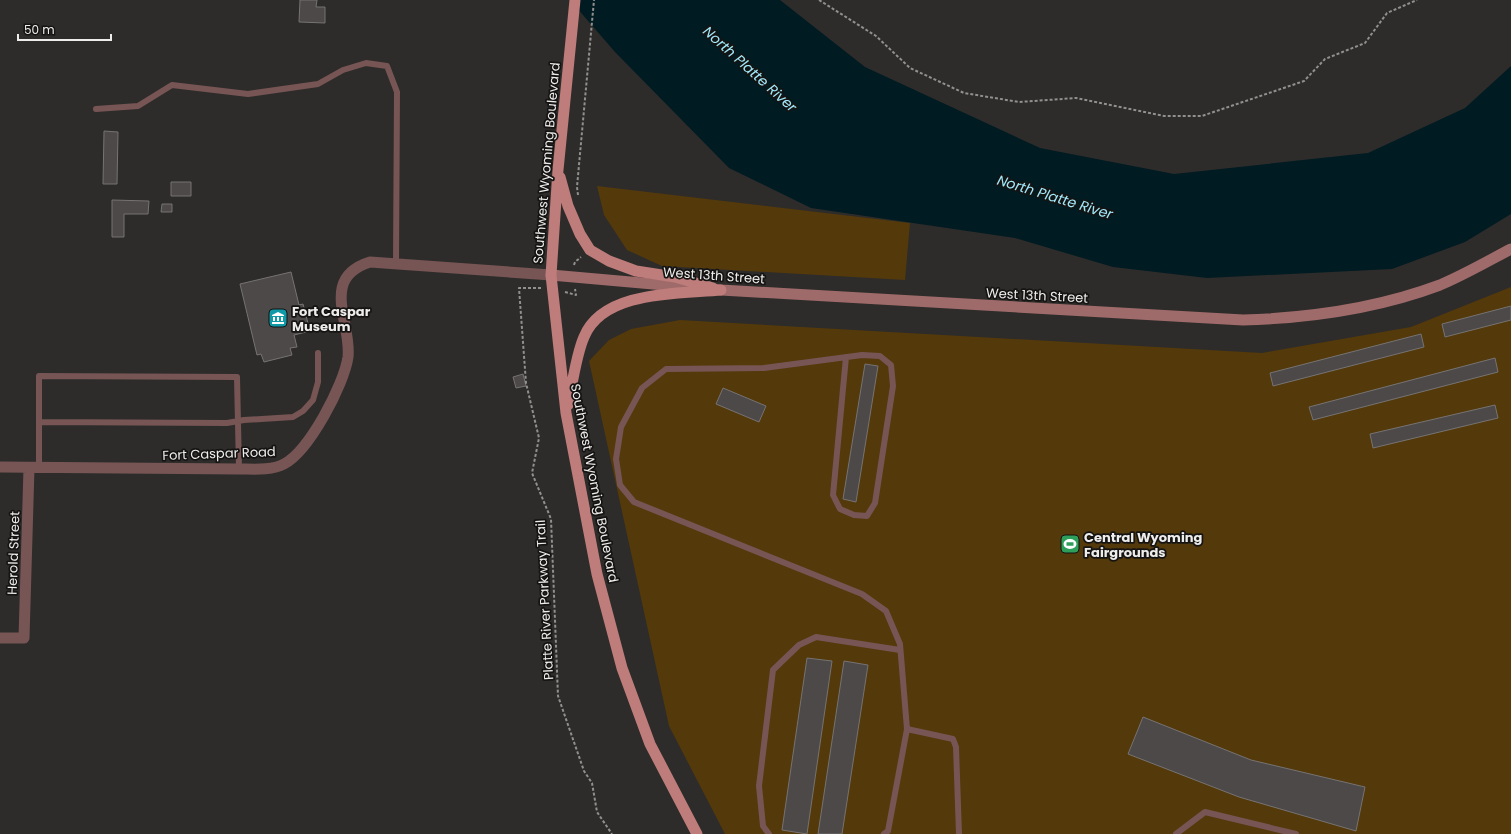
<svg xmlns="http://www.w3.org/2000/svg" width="1511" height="834" font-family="Poppins,sans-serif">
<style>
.green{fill:#54390b}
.water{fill:#001b22}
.building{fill:#4c4948;stroke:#767372}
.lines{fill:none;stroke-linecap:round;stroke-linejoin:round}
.path{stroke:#91908f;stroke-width:2;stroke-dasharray:3 2;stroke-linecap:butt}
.service{stroke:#765554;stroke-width:6}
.minor{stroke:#765554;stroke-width:11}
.secondary{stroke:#9f6b6a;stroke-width:11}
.primary{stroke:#be7c7a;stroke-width:11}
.labels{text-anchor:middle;stroke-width:3.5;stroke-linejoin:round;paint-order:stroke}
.street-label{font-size:13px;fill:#eeedec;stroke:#151413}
.poi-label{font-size:13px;font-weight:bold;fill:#eeedec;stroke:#151413;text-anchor:start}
.water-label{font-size:14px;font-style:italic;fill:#a0e9fb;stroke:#151413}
</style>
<rect width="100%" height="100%" fill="#2d2c2a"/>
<path class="green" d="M597,186l313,37 -5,57 -243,-14 -35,-16 -23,-35z
M1511,287v547h-786l-56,-108 -80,-365 20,-21 22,-11 49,-9 582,33 149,-26z"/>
<path class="water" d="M570,0h210l85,67 175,81 134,26 194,-21 97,-45 46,-42v148l-46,28 -73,27 -185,9 -94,-11 -98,-29 -204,-30 -82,-40 -114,-116z"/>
<path class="building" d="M300,0h17l-1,7h9v16l-26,-1z
M104,131l14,1 -1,52h-14z
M171,182h20v14h-20z
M112,200l37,1 -1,13h-24v23h-12z
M162,204h10v8h-11z
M291,272l8,33 4,-1 7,27 -16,4 3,12 -7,1 2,7 -28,7 -3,-8 -4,1 -17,-71z
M1511,306v14l-66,17 -3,-13z
M1421,334l3,13 -151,39 -3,-13z
M1495,358l3,14 -185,48 -4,-13z
M865,364l13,2 -22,136 -13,-3z
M523,374l3,12 -10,2 -3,-11z
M723,388l43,18 -7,16 -43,-18z
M1495,405l3,13 -125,30 -3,-14z
M807,658l25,3 -25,173 -25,-4z
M844,661l24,4 -26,169h-24z
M1143,717l108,43 114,27 -9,44 -117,-34 -111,-43z"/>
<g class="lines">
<path class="path" d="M819,0l57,36 34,32 54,25 55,9 57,-4 88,18h38l102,-35 21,-22 40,-16 22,-30 30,-13
M578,195l-1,-8 17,-187
M574,265l1,-3 6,-5
M541,288h-22l7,95 13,55 -7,35 19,46 7,177 26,75 8,12 5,29 15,22
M565,292l11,3 -1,-6"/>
<path class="service" d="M96,109l42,-3 34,-21 76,9 70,-10 25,-14 23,-7 21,3 10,26 -1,172
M846,357l-13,138 7,14 14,6 13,1 8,-13 18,-117 -2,-21 -11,-9 -18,-1 -98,13 -98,1 -24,19 -21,39 -5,32 4,26 14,17 228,92 24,17 14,33 7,85 46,10 3,8 3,87
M39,422l188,1 17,-3 49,-3 10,-6 10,-11 5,-18v-29
M39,468v-92l198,1 2,92
M769,834l-6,-8 -4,-40 14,-116 26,-25 17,-8 84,13
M884,834l4,-3 19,-102
M1176,834l29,-22 91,22"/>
<path class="minor" d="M0,467l239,2c13,0 32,2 45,-5 25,-13 60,-79 64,-107 4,-34 -29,-79 22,-95l181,13
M0,638h24l5,-170"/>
<path class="secondary" d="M551,275l170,15 522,30c68,-2 133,-11 197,-35 24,-10 48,-24 71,-36"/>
<path class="primary" d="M575,0l-17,170 -7,105 15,138 31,161 25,94 28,76 47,90
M560,177l8,29 12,28 10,16 19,11 27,10 39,6 38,11
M568,405c4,-19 8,-50 16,-68 19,-47 96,-43 137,-47"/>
</g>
<defs>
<symbol id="museum-square" viewBox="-11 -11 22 22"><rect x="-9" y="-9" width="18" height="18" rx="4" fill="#0f9aa8" stroke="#151413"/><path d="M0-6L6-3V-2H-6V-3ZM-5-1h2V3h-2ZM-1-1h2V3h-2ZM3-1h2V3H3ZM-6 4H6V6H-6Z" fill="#fff"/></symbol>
<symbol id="stadium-square" viewBox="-11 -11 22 22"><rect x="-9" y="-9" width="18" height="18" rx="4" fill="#2e9e5b" stroke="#151413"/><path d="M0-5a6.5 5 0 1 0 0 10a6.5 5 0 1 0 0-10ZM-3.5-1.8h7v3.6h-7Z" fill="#fff"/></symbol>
</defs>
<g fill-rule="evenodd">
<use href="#museum-square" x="267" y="307" width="22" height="22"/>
<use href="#stadium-square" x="1059" y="533" width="22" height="22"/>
</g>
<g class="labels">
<g class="street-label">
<text transform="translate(546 163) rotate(-85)" y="5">Southwest Wyoming Boulevard</text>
<text transform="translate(714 275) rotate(4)" y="5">West 13th Street</text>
<text transform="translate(1037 295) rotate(3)" y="5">West 13th Street</text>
<text transform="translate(219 453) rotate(-2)" y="5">Fort Caspar Road</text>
<text transform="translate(595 483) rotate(79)" y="5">Southwest Wyoming Boulevard</text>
<text transform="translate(13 553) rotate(-88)" y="5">Herold Street</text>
<text transform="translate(544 600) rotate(-93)" y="5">Platte River Parkway Trail</text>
</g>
<g class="poi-label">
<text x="292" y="316">Fort Caspar<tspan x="292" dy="15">Museum</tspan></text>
<text x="1084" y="542">Central Wyoming<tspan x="1084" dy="15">Fairgrounds</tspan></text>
</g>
<g class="water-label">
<text transform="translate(750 69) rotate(42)" y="5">North Platte River</text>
<text transform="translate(1055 197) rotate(17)" y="5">North Platte River</text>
</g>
</g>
<path d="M18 34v6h93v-6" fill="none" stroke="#eeedec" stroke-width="2"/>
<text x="24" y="34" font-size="12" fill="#eeedec" stroke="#151413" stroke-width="3" paint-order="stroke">50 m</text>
</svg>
